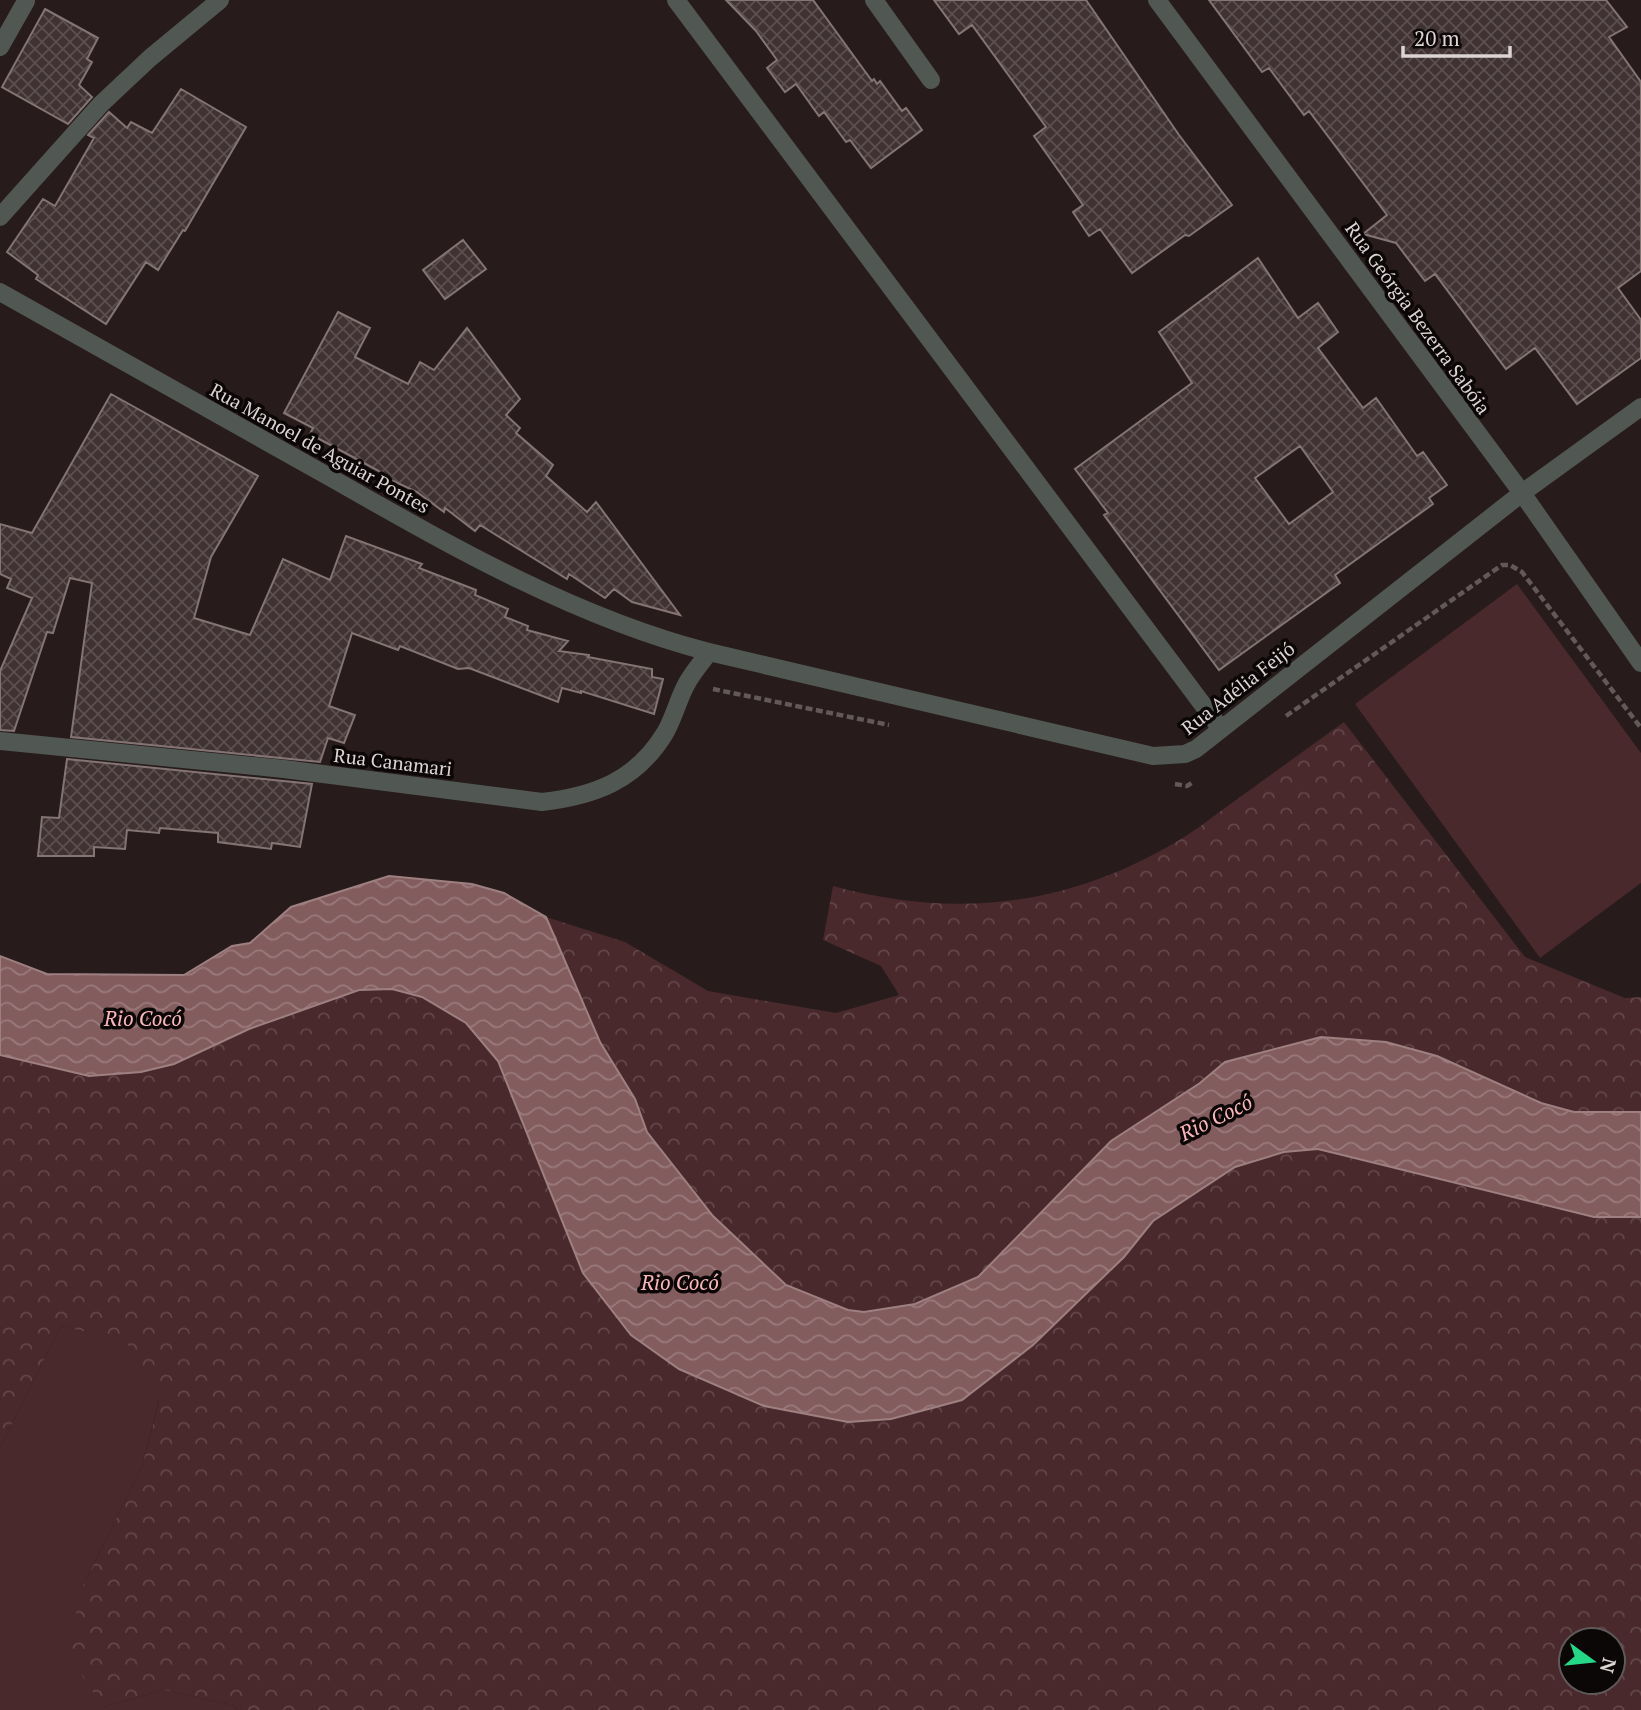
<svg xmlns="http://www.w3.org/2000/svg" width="1641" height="1710" font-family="'PT Serif',serif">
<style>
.green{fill:#49292b}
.forest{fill:url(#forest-crowns);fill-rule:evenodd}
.water{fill:url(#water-waves);stroke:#9e8081;stroke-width:2}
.building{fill:url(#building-cross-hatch);stroke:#847474;stroke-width:2;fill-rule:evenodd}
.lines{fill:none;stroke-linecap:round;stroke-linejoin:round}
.path{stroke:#645959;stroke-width:4.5;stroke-dasharray:7 3.5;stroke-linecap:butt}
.lane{stroke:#515753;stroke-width:18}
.street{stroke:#515753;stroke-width:18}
.labels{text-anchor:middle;stroke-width:7;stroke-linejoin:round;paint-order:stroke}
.street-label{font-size:19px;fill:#ddd4d4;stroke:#0c0707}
.water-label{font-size:21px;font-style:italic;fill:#fcb6ba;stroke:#0c0707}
</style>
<defs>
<pattern id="forest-crowns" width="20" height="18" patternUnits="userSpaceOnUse" patternTransform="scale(1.75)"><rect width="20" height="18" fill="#49292b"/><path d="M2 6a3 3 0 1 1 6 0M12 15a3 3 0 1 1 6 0" fill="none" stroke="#634749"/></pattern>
<pattern id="water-waves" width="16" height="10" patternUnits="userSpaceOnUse" patternTransform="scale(1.75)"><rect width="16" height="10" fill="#835c5e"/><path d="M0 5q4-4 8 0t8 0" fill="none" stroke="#9a7a7c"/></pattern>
<pattern id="building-cross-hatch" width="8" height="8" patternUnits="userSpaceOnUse" patternTransform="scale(1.75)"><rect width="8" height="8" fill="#403233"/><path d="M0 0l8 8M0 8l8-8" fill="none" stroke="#5b4f50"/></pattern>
</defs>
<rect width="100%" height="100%" fill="#271b1b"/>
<path class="green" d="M1517,584l124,169v130l-101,75 -185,-254z
M61,1326l65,14 33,61 -17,65 -59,120 20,121 61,-17 68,15 9,5h-241v-262z"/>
<path class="forest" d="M1344,722l181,235 100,41 16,-1v115h-66l-34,-9 -104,-47 -51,-14 -65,-5 -96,25 -25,21 -89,58 -133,136 -63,27 -51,8 -16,-2 -62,-25 -73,-69 -66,-85 -12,-32 -35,-57 -54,-125 79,25 83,49 128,22 63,-18 -18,-29 -58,-26 10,-54c122,33 233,21 343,-44 21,-12 40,-28 60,-42 36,-26 72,-52 108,-78z
M392,989l30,8 44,26 32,38 85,212 96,96 85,37 84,16 43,-3 71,-19 71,-55 91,-88 29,-36 82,-54 49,-15 34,-3 276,68h47v493h-1400l-9,-5 -68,-15 -61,17 -37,-56 17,-65 59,-120 17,-64 -33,-61 -65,-15 -61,122v-393l89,21 52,-4 33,-8 75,-35 110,-39zM1571,1640h42v42h-42z"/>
<path class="water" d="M389,876l83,8 32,9 42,24 54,125 35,57 12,33 66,84 73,69 62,25 16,2 51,-8 63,-27 133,-136 89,-58 25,-21 96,-25 65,5 51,14 104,47 33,9h67v105h-47l-276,-68 -34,3 -49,15 -82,54 -29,36 -91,88 -71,55 -71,19 -43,3 -84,-16 -85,-37 -48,-34 -48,-62 -85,-212 -32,-38 -44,-26 -30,-8 -33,1 -110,39 -75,35 -33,8 -52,4 -89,-21v-99l47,18 137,1 48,-29 18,-3 41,-36z"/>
<path class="building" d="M726,0h87l59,81 2,-2 3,5 3,-3 22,30 4,-3 16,22 -51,38 -21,-28 -4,2 -22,-30 -5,4 -23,-32 -11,8 -18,-24 10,-8 -21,-29z
M934,0h152l93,135 53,70 -43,31 -4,-1 -53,38 -32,-44 -11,7 -16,-24 10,-7 -49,-69 12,-9 -74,-102 -13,9z
M1209,0h397l21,27 -18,10 32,45v189l-23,17 23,32v38l-64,46 -42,-56 -29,21 -71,-95 -10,7 -29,-38 -33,-9 24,-19 -78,-104 -5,4 -35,-47 -7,4z
M45,9l53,29 -11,21 5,3 -13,23 13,12 -24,27 -66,-37z
M181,89l65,38 -61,104 -2,-1 -25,40 -12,-8 -40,62 -70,-45 2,-4 -31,-23 36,-53 12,7 39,-68 -6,-3 21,-23 18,16 4,-6 21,11z
M463,240l23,29 -41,30 -22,-29z
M1258,258l40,60 20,-15 20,29 -20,16 45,60 13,-10 41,58 6,-4 24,33 -18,13 4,6 -98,71 5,8 -121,87 -115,-155 4,-2 -33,-44 117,-86 -33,-51zM1300,446l33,46 -44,32 -34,-46z
M338,312l32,16 -15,29 53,27 12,-22 14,8 33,-42 53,71 -14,16 14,13 -4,5 37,32 -7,11 41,36 9,-10 84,113 -48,-13 -18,-13 -9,9 -36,-24 -2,5 -87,-54 -5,6 -30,-23 -1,4 -27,-20 -30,-14 1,-2 -78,-42 3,-6 -29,-15z
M111,394l147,82 -47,81 -17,61 56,17 33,-76 47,21 16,-44 76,28 -3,4 57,22 -1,5 33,14 -3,8 23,9 -1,4 41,11 -9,10 30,4 -1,2 64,12v8l11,2 -9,35 -73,-23v2l-19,-5 -4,14 -89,-34 -11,1 -58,-23 -2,4 -46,-17 -23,73 26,9 -11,28 -16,-5 -8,24 -249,-25 21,-154 -22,-5 -17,55 -6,-1 -33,99 -14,-1v-59l32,-73 -25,-10 4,-9 -11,-5v-50l32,9z
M67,759l245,25 -12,63 -28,-4 -1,6 -53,-7v-9l-58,-5 -1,5 -32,-3 -2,19 -31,-2v9h-56l4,-39 17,1z"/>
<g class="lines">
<path class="path" d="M713,689l176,36
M1286,716l216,-151h8l12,7 119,156
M1175,784l12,2 6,-4"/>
<path class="lane" d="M0,47l26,-46"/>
<path class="street" d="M676,0l545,729
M874,0l57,80
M1157,0l365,493 119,170
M0,217l101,-113 49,-46 70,-58
M0,292c111,62 222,125 333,187 118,67 243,139 376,173l444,104 32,-2 11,-5 326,-256 119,-86
M0,741l284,28 258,33c52,-6 94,-21 123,-69 9,-15 13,-34 22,-50 6,-11 15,-21 22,-31"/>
</g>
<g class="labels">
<g class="street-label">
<text transform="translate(1418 318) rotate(54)" y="7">Rua Geórgia Bezerra Sabóia</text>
<text transform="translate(320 448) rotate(29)" y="7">Rua Manoel de Aguiar Pontes</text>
<text transform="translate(1238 688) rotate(-38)" y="7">Rua Adélia Feijó</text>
<text transform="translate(393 762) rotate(7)" y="7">Rua Canamari</text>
</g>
<g class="water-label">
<text x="143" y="1026">Rio Cocó</text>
<text transform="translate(1216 1118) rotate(-26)" y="7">Rio Cocó</text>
<text x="680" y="1290">Rio Cocó</text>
</g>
</g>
<g transform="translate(1592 1661) rotate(105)"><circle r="33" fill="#0c0707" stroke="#605959" stroke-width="2"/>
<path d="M0-5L12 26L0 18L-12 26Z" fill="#23d886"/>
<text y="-10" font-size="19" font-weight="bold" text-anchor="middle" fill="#ddd4d4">N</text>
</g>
<path d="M1403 46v10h107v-10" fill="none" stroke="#ddd4d4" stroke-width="3.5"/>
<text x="1414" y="46" font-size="21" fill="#ddd4d4" stroke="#0c0707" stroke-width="5" paint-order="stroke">20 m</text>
</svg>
